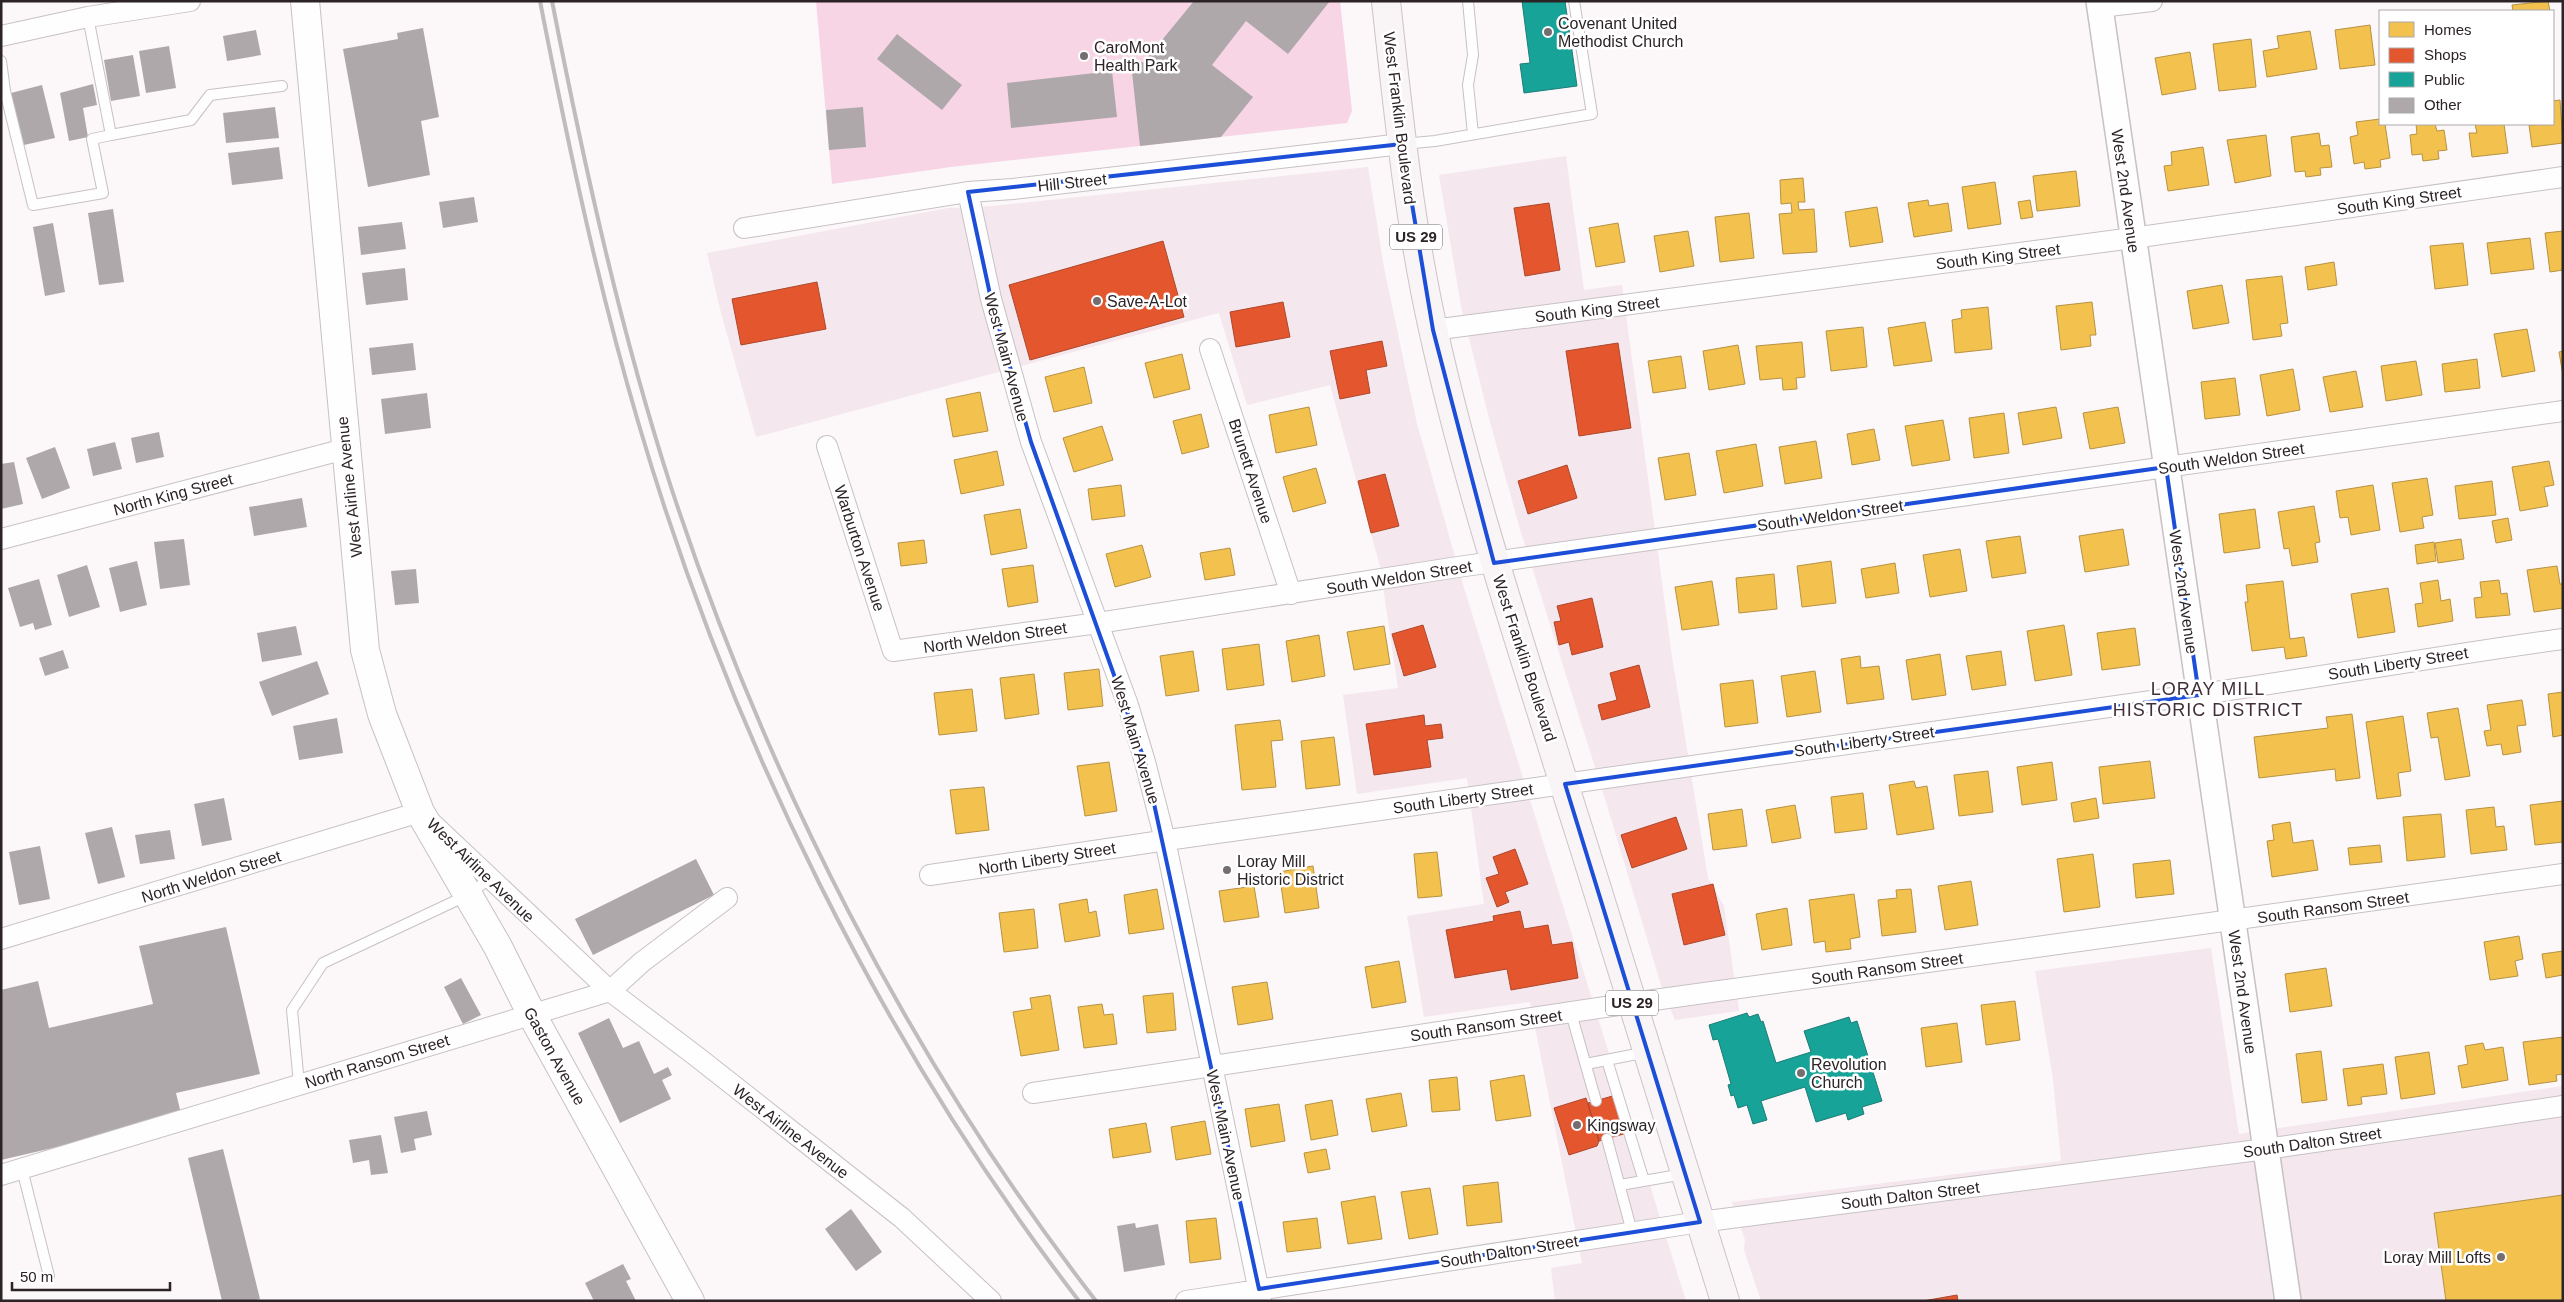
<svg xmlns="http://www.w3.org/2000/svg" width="2564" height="1302" font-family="Arial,sans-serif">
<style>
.built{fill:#f4e7ed}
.green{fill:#f7d5e5}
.homes{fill:#f2c14e;stroke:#b79242}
.shops{fill:#e4572e;stroke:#ad472c}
.public{fill:#17a398;stroke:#1d7d76}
.building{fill:#aea8ab}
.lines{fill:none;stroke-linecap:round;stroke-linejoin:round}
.service-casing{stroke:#c7c1c4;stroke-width:12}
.minor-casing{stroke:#c7c1c4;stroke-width:22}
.tertiary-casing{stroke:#c7c1c4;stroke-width:28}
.secondary-casing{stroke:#c7c1c4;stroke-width:30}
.primary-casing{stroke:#cdc2c7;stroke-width:30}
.service{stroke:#fffefe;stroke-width:10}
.minor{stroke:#fffefe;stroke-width:20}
.tertiary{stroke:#fffefe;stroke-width:25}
.secondary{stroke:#fffefe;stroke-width:28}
.primary{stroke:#f9f5f7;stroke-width:28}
.rail{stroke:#bfbcbe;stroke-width:4}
.marked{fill:none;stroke:#1d4ed8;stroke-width:4;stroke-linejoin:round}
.poi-dot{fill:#756d70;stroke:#fff;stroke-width:2}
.labels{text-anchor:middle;stroke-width:5;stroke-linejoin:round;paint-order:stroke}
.shield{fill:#fff;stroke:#6b6568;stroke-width:1}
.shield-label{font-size:15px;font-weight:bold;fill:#2c2327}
.poi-label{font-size:16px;fill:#2c2327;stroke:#fff;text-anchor:start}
.street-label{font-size:16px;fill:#2c2327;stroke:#fff}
.neighbourhood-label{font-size:18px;letter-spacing:1px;fill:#422e38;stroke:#fff}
</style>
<rect width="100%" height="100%" fill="#fcf7f9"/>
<path class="built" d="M1566,156l18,134 38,-5 50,372 36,221 16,28 15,105 -64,9 -14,-35 -55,-183 -86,-273 -30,-107 -29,-116 -22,-131z
M1368,167l16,101 33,156 47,164 222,713h-131l-4,-33 31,-5 -52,-261 -106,15 -17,-101 77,-12 -17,-126 -110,16 -14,-99 55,-7 -18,-122 -50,-181 -83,20 -28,-92 -463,124 -35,-124 -14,-60 241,-45 44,-2z
M2211,948l28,186 324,-48v215h-802l-17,-51 1,-10 -13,-38 329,-41 -8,-82 -18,-108z"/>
<path class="green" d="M816,1h524l12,110 -5,12 -396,44 -119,17z"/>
<path class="homes" d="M2548,1l2,10h-37l-1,-6z
M2370,25l5,40 -35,4 -5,-39z
M2310,31l7,38 -50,8 -4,-26 16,-3 -2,-12z
M2251,39l5,48 -37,4 -6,-47z
M2190,52l6,37 -34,6 -7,-37z
M2560,100l3,43 -31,4 -3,-22 24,-1v-23z
M2380,119v5h5l5,34 -10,2 1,7 -16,2 -1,-7 -10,2 -4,-27 8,-2 -2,-13z
M2416,124h19l2,7 7,-1 3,20 -9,1 1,8 -16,2 -1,-7 -10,1 -2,-20 7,-1z
M2475,124h29l4,29 -36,4 -3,-24h8z
M2319,133l2,13 8,-1 3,22 -12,1 1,7 -15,2 -1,-6 -10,1 -4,-35z
M2266,135l5,41 -36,7 -8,-43z
M2203,147l6,38 -41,6 -4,-25 8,-1 -1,-13z
M2076,171l4,35 -43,5 -4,-35z
M1803,178l2,24h-7l1,8 15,-1 3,43 -34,2 -4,-40 13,-1 -1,-10 -10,1 -1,-24z
M1995,182l6,42 -33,5 -6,-42z
M1928,200l1,6 19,-3 4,28 -38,6 -6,-34z
M2030,200l3,17 -12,2 -3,-17z
M1877,207l6,35 -33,5 -5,-35z
M1749,213l5,45 -34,4 -5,-45z
M1618,223l7,39 -29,5 -7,-39z
M1688,231l6,35 -34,6 -6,-36z
M2563,231v39l-13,2 -5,-39z
M2530,238l4,31 -43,5 -4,-31z
M2463,243l5,42 -33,4 -5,-43z
M2334,262l3,23 -29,5 -3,-23z
M2282,276l6,47 -8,1 2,12 -29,4 -7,-60z
M2222,285l7,38 -36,6 -6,-38z
M2092,302l4,33h-6l1,11 -30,4 -5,-44z
M1988,307l4,42 -37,4 -3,-33 10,-2 -1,-8z
M1925,322l7,39 -38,5 -6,-38z
M1863,327l4,40 -36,4 -5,-40z
M2527,329l8,42 -33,6 -8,-43z
M1802,342l3,35 -9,1 1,11 -14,1 -1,-12 -22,2 -4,-34z
M1738,345l7,39 -36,6 -6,-39z
M2563,351v24l-4,-23z
M1182,354l8,35 -36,9 -9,-35z
M1681,356l5,32 -33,5 -5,-32z
M2477,359l3,29 -35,4 -3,-28z
M2416,361l6,34 -36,6 -5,-35z
M1084,367l8,36 -38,9 -9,-35z
M2293,369l7,41 -33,6 -7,-41z
M2356,371l7,36 -33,5 -7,-35z
M2235,378l5,37 -35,4 -4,-37z
M980,392l8,39 -35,6 -7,-38z
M1309,407l8,38 -41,8 -7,-38z
M2056,407l6,31 -39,7 -5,-32z
M2118,407l7,36 -35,6 -7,-36z
M2004,413l5,40 -35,5 -5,-40z
M1201,414l8,33 -27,7 -9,-33z
M1943,420l7,40 -38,6 -7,-40z
M1102,426l11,34 -39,12 -11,-34z
M1874,429l6,31 -28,5 -5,-31z
M1816,441l6,37 -37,6 -6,-37z
M1756,444l7,42 -39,7 -8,-42z
M997,451l7,34 -43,9 -7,-34z
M1689,453l7,42 -31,5 -7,-42z
M2549,461l5,24 -10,2 4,19 -28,5 -8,-44z
M1316,468l10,35 -33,9 -10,-35z
M2427,478l6,37 -11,2 2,11 -24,4 -8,-49z
M2492,481l4,34 -37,4 -4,-33z
M1121,485l4,31 -33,4 -4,-31z
M2373,485l7,45 -29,5 -3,-18 -8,1 -4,-27z
M2314,506l6,36 -5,1 3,19 -26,4 -3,-18 -5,1 -6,-37z
M1020,509l7,39 -36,7 -7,-40z
M2255,509l5,39 -36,5 -5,-39z
M2508,518l4,22 -16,3 -4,-22z
M2123,529l6,36 -44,7 -6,-36z
M2020,536l6,37 -34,5 -6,-37z
M2461,539l3,20 -26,4 -3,-20z
M924,540l3,23 -26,3 -3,-23z
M2434,542l2,19 -19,3 -2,-19z
M1142,545l9,32 -36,10 -9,-33z
M1230,548l5,27 -30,5 -5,-27z
M1960,549l7,42 -37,6 -7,-42z
M1831,561l5,42 -34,4 -5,-41z
M1895,563l4,30 -33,5 -5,-29z
M1033,565l5,37 -30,5 -6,-38z
M2557,566l3,18h3v24l-29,4 -7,-42z
M1774,574l3,35 -38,4 -3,-35z
M2438,580l3,21 9,-2 3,22 -35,6 -3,-23 8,-1 -3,-20z
M2499,580l2,14 6,-1 3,22 -34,3 -2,-20 8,-1 -2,-15z
M1712,581l7,44 -37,5 -7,-43z
M2283,581l7,58 14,-2 3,19 -21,3 -2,-12 -32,4 -7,-49h3l-2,-17z
M2388,588l7,44 -37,6 -7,-44z
M2064,625l8,50 -37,6 -8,-50z
M1384,626l6,38 -36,6 -7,-38z
M2135,628l5,37 -38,5 -5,-37z
M1319,635l6,41 -33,6 -6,-41z
M1259,644l5,41 -37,5 -5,-41z
M1193,651l6,40 -33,5 -6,-40z
M2001,651l5,34 -34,5 -6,-34z
M1940,654l6,41 -34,5 -6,-40z
M1860,656l1,12 18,-2 5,33 -37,5 -6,-45z
M1099,669l4,37 -35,4 -4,-37z
M1815,671l6,41 -34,5 -6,-41z
M1034,674l5,40 -34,5 -5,-41z
M1753,680l5,43 -33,4 -5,-43z
M972,689l5,42 -38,4 -5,-42z
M2563,692v43l-10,2 -5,-43z
M2522,700l4,25 -9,1 4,26 -18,3 -2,-11 -14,2 -3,-15 7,-1 -4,-25z
M2458,708l12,68 -25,4 -7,-43 -7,1 -4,-25z
M2352,714l8,64 -24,3 -1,-12 -76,9 -5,-41 74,-9 -2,-11z
M2403,716l8,55 -13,2 3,23 -24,3 -11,-77z
M1280,720l3,20 -12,1 5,46 -34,3 -7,-65z
M1334,737l6,48 -34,4 -5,-48z
M2150,761l5,37 -52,6 -4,-37z
M1109,762l8,49 -32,5 -8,-50z
M2052,762l5,38 -35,5 -5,-38z
M1988,771l5,41 -34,4 -5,-41z
M1914,781l2,7 11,-2 7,43 -37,6 -8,-50z
M984,787l5,43 -33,4 -6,-44z
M1863,793l4,36 -32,4 -4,-36z
M2096,798l3,20 -25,4 -3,-19z
M2563,801v41l-28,3 -5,-40z
M1795,805l6,33 -29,5 -6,-33z
M2494,807l2,20 8,-1 3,24 -36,4 -5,-44z
M1742,809l5,37 -34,4 -5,-36z
M2441,814l4,43 -38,4 -4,-44z
M2290,822l3,21 20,-3 5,30 -46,7 -5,-36 7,-1 -2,-15z
M2380,845l2,17 -32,3 -2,-17z
M1437,852l5,44 -24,2 -4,-44z
M2093,854l7,53 -36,5 -7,-53z
M2170,860l4,34 -38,4 -3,-34z
M1313,866l6,42 -34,5 -6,-41z
M1971,881l7,44 -33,5 -7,-44z
M1254,886l5,31 -35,5 -5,-31z
M1157,889l7,40 -35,5 -5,-39z
M1911,889l5,43 -34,4 -4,-36 19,-2 -1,-8z
M1854,894l6,43 -10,2 1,10 -25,3 -1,-11 -11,2 -5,-43z
M1087,899l2,14 7,-2 4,25 -35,6 -6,-38z
M1787,908l5,37 -30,5 -6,-36z
M1034,909l4,39 -34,4 -5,-39z
M2519,936l4,23 -8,2 3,15 -28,4 -6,-38z
M2563,951v24l-17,3 -4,-24z
M1399,961l7,41 -34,6 -7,-41z
M2326,968l6,38 -42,6 -5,-38z
M1267,982l6,37 -35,6 -6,-38z
M1173,993l3,37 -29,3 -4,-37z
M1050,995l9,55 -38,6 -8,-44 19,-3 -2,-11z
M2015,1001l5,39 -34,5 -5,-40z
M1102,1004l2,11 9,-1 4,30 -33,4 -6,-41z
M1957,1023l5,39 -36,5 -5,-39z
M2563,1037v37l-7,1 1,6 -28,4 -6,-43z
M2483,1043l2,7 18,-3 5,33 -46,8 -4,-22 10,-2 -3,-18z
M2321,1051l6,49 -25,3 -6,-49z
M2429,1052l6,42 -34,5 -6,-42z
M2383,1064l4,30 -26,3 1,7 -14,2 -5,-37z
M1524,1075l7,41 -35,5 -6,-40z
M1457,1077l3,33 -28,2 -3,-32z
M1401,1093l6,33 -35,6 -6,-33z
M1332,1100l6,35 -27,5 -6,-35z
M1279,1104l6,37 -34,6 -6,-38z
M1205,1121l6,33 -35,6 -5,-33z
M1146,1123l5,29 -38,6 -4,-29z
M1326,1149l4,20 -22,4 -4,-20z
M1498,1182l4,40 -35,4 -4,-40z
M1430,1188l8,46 -29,5 -8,-47z
M2563,1195v106h-117l-12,-88z
M1375,1196l7,43 -34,5 -7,-42z
M1216,1218l5,41 -31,4 -4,-42z
M1317,1218l4,30 -34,4 -4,-30z"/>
<path class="shops" d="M1549,203l11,67 -35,6 -11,-68z
M1163,241l21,76 -154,43 -21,-75z
M817,282l9,47 -85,16 -9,-46z
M1283,302l7,35 -54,10 -6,-35z
M1382,341l5,25 -21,4 4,23 -30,6 -10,-48z
M1618,343l13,85 -52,8 -13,-85z
M1567,465l10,33 -49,16 -10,-33z
M1385,474l14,52 -28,7 -13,-52z
M1592,598l11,49 -31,8 -3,-13 -10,3 -5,-23 7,-1 -4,-15z
M1423,625l13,42 -32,9 -12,-42z
M1639,665l11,42 -48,13 -4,-15 19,-5 -7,-27z
M1424,715l1,11 16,-2 2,14 -16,2 4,27 -57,8 -8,-51z
M1676,817l11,32 -55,19 -11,-33z
M1515,849l13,35 -23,8 4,10 -12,5 -11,-29 13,-4 -6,-17z
M1713,884l12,51 -41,10 -12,-51z
M1520,911l4,18 24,-4 4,20 20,-3 6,36 -67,12 -4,-21 -52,9 -9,-48 48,-9 -1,-5z
M1616,1095l11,38 -28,8 -11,-38z
M1586,1098l13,43 -2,5 -28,9 -15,-47z
M1957,1295l1,6h-35z"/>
<path class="public" d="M1522,1h43l12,85 -53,7 -4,-29 10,-1z
M1747,1013l2,4 9,-3 3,8 2,-1 13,42 35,-11 -7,-21 45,-14 2,6 6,-2 25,80 -20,6 2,7 -16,6 -2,-7 -30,9 -11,-35 -44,14 6,19 -14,4 -6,-19 -9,3 -4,-13 -3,1 -3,-11 3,-1 -13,-45 -5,1 -4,-15z"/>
<path class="building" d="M1194,1h136l-42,53 -42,-33 -34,44 41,32 -32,40 -81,9 -9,-83 13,-1z
M423,28l16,89 -18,4 9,54 -62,12 -25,-138 55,-10 -1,-6z
M256,30l5,25 -34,6 -4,-25z
M897,34l65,51 -20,25 -65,-51z
M169,46l7,42 -30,5 -7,-42z
M133,55l7,41 -29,5 -7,-41z
M1112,71l5,46 -106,11 -4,-45z
M93,84l4,21 -14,3 5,29 -19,4 -9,-48z
M42,85l13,53 -31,7 -13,-52z
M275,107l4,31 -53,5 -3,-30z
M863,107l3,40 -37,3 -3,-40z
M279,147l4,32 -51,6 -4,-32z
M474,197l4,25 -35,6 -4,-26z
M113,209l11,73 -25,3 -11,-72z
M402,222l4,27 -45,6 -3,-28z
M53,223l12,69 -20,4 -12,-69z
M405,268l3,32 -42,5 -4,-32z
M413,343l3,27 -44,5 -3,-27z
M427,393l4,35 -46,6 -4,-35z
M159,432l5,25 -28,6 -5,-25z
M115,442l7,27 -29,7 -6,-27z
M55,447l15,41 -28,11 -16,-41z
M14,462l9,42 -22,5v-45z
M302,498l5,29 -53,9 -5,-29z
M184,539l6,46 -30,4 -6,-47z
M137,561l10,44 -27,7 -11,-44z
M87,565l13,42 -31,10 -12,-42z
M416,569l3,34 -24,2 -4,-34z
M39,579l13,46 -17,5 -2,-7 -13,4 -12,-39z
M296,626l6,29 -40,7 -5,-29z
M63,650l6,18 -24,8 -6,-18z
M317,661l12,33 -57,22 -13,-34z
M337,718l6,35 -44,7 -6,-34z
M224,798l8,42 -30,6 -8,-42z
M112,827l13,50 -27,7 -13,-51z
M170,830l5,29 -35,5 -5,-29z
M40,846l10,53 -31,6 -10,-53z
M696,859l18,36 -121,60 -18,-36z
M226,927l34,147 -84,19 6,25 -181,42v-170l37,-9 11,47 104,-24 -14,-58z
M461,978l20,37 -18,9 -19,-37z
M609,1018l14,30 16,-7 15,33 14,-7 4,8 -10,5 9,19 -51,24 -42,-90z
M427,1111l5,24 -18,4 2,11 -15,3 -7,-36z
M381,1135l7,38 -17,2 -2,-15 -16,3 -4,-23z
M223,1149l37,150 -7,2h-31l-34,-143z
M851,1209l31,43 -26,19 -31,-42z
M1135,1223l1,5 22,-4 7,41 -41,7 -7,-46z
M623,1264l8,15 -5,2 10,20h-42l-9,-18z"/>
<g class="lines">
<defs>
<path id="service" d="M1468,1l5,54 -5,30 5,49
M88,17l23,118 80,-15 19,-25 72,-9
M1,61l4,30 28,114 70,-12 -11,-54 19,-4
M1403,144l32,-3 157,-27 -18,-113
M1571,1013l25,88
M1607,1060l37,121
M1586,1064l61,-12
M299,1084l-7,-74 31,-47 145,-68 21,-16
M1607,1139l25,93
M22,1169l27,107
M1620,1185l64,-11"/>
<path id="minor" d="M2100,7l52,-6
M1,36l87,-19 102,-16
M968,192l23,107 40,143 97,263 17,57 20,78 96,461
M744,228l224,-36 45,-3 389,-45
M1433,330l700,-92 430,-61
M1210,349l81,245
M827,446l66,205 205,-28 360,-56 1105,-156
M1,539l344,-90
M930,875c421,-63 843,-120 1264,-180 123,-17 245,-39 369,-56
M1,939l419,-127 190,179 86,65 206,162 89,83
M1033,1093l599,-90 931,-129
M1,1175l609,-184 32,-29 85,-64
M1186,1301l514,-79 566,-73 297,-43"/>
<path id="tertiary" d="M2099,1l189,1300"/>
<path id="secondary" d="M305,1l60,649 17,64 38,98 78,135 34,68 158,286"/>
<path id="primary" d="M1386,1c12,110 23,220 47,328 34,154 84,304 131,455 55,172 107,345 161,517"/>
</defs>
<use href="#service" class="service-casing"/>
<use href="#minor" class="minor-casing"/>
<use href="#tertiary" class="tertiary-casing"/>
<use href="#secondary" class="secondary-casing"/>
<use href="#primary" class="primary-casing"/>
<use href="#service" class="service"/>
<use href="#minor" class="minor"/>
<use href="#tertiary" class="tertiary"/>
<use href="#secondary" class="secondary"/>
<use href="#primary" class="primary"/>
<path class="rail" d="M540,1c28,143 58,285 99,424 91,310 243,620 440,876
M552,1c32,163 68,328 119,486 95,290 238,573 425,814"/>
</g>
<path class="marked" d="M1402,144l31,186 61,233 672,-96 33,228 -634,89 135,438 -441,67 -114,-527 -114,-320 -40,-143 -23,-107z"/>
<g class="poi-dot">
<circle cx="1548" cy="32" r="5"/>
<circle cx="1084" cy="56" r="5"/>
<circle cx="1097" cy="301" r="5"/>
<circle cx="1227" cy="870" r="5"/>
<circle cx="1801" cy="1073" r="5"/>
<circle cx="1577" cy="1125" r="5"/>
<circle cx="2501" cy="1257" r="5"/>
</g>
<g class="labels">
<g class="shield">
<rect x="1390" y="224.5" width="52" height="25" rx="4"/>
<rect x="1606" y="990.5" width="52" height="25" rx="4"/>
</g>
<g class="shield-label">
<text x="1416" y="242">US 29</text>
<text x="1632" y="1008">US 29</text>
</g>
<g class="poi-label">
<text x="1558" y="29">Covenant United<tspan x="1558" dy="18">Methodist Church</tspan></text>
<text x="1094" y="53">CaroMont<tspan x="1094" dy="18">Health Park</tspan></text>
<text x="1107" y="307">Save-A-Lot</text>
<text x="1237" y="867">Loray Mill<tspan x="1237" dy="18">Historic District</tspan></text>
<text x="1811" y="1070">Revolution<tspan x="1811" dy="18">Church</tspan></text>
<text x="1587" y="1131">Kingsway</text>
<text x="2491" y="1263" text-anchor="end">Loray Mill Lofts</text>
</g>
<g class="street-label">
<text transform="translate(1400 118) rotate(83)" y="6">West Franklin Boulevard</text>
<text transform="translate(1072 182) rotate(-6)" y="6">Hill Street</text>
<text transform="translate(2126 191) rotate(82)" y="6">West 2nd Avenue</text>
<text transform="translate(2399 200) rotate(-8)" y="6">South King Street</text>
<text transform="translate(1998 256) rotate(-7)" y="6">South King Street</text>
<text transform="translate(1597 309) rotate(-7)" y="6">South King Street</text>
<text transform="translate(1007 357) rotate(75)" y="6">West Main Avenue</text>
<text transform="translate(2231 458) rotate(-8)" y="6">South Weldon Street</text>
<text transform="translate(1251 471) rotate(72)" y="6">Brunett Avenue</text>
<text transform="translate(349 487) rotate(-96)" y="6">West Airline Avenue</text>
<text transform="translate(173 494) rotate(-15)" y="6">North King Street</text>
<text transform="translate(1830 515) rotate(-8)" y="6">South Weldon Street</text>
<text transform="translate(860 548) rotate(72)" y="6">Warburton Avenue</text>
<text transform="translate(1399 577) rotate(-9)" y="6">South Weldon Street</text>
<text transform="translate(2184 592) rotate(82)" y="6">West 2nd Avenue</text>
<text transform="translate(995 637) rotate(-8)" y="6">North Weldon Street</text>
<text transform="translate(1525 658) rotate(72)" y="6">West Franklin Boulevard</text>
<text transform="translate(2398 663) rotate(-9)" y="6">South Liberty Street</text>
<text transform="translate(1136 740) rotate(73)" y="6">West Main Avenue</text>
<text transform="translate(1864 741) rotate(-8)" y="6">South Liberty Street</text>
<text transform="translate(1463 798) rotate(-8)" y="6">South Liberty Street</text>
<text transform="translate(1047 858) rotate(-9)" y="6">North Liberty Street</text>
<text transform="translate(481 870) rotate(44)" y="6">West Airline Avenue</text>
<text transform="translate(211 876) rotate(-17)" y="6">North Weldon Street</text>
<text transform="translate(2333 907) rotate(-8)" y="6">South Ransom Street</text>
<text transform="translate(1887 968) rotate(-8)" y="6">South Ransom Street</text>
<text transform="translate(2243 992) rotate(82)" y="6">West 2nd Avenue</text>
<text transform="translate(1486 1025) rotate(-8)" y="6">South Ransom Street</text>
<text transform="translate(555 1056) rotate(61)" y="6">Gaston Avenue</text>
<text transform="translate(377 1061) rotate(-17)" y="6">North Ransom Street</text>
<text transform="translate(791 1131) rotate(38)" y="6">West Airline Avenue</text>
<text transform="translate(1226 1135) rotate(78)" y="6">West Main Avenue</text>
<text transform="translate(2312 1142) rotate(-8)" y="6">South Dalton Street</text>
<text transform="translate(1910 1195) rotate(-7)" y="6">South Dalton Street</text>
<text transform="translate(1509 1251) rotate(-9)" y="6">South Dalton Street</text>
</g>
<g class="neighbourhood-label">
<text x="2208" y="695">LORAY MILL<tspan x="2208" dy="21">HISTORIC DISTRICT</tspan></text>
</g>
</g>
<rect width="2564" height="1302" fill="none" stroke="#2c2327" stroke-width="5"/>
<rect x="2379" y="10" width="175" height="115" fill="#ffffff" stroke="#aba7a9"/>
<rect x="2389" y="22" width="25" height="15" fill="#f2c14e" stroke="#aba7a9"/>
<text x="2424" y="35" font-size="15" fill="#2c2327">Homes</text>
<rect x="2389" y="48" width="25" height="15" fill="#e4572e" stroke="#aba7a9"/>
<text x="2424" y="60" font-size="15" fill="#2c2327">Shops</text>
<rect x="2389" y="72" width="25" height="15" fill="#17a398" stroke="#aba7a9"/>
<text x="2424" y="85" font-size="15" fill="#2c2327">Public</text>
<rect x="2389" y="98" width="25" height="15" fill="#aea8ab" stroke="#aba7a9"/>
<text x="2424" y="110" font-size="15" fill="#2c2327">Other</text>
<path d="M12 1282v8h158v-8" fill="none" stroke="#2c2327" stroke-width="2.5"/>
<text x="20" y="1282" font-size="15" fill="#2c2327" stroke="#ffffff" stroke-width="4" paint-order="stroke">50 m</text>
</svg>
